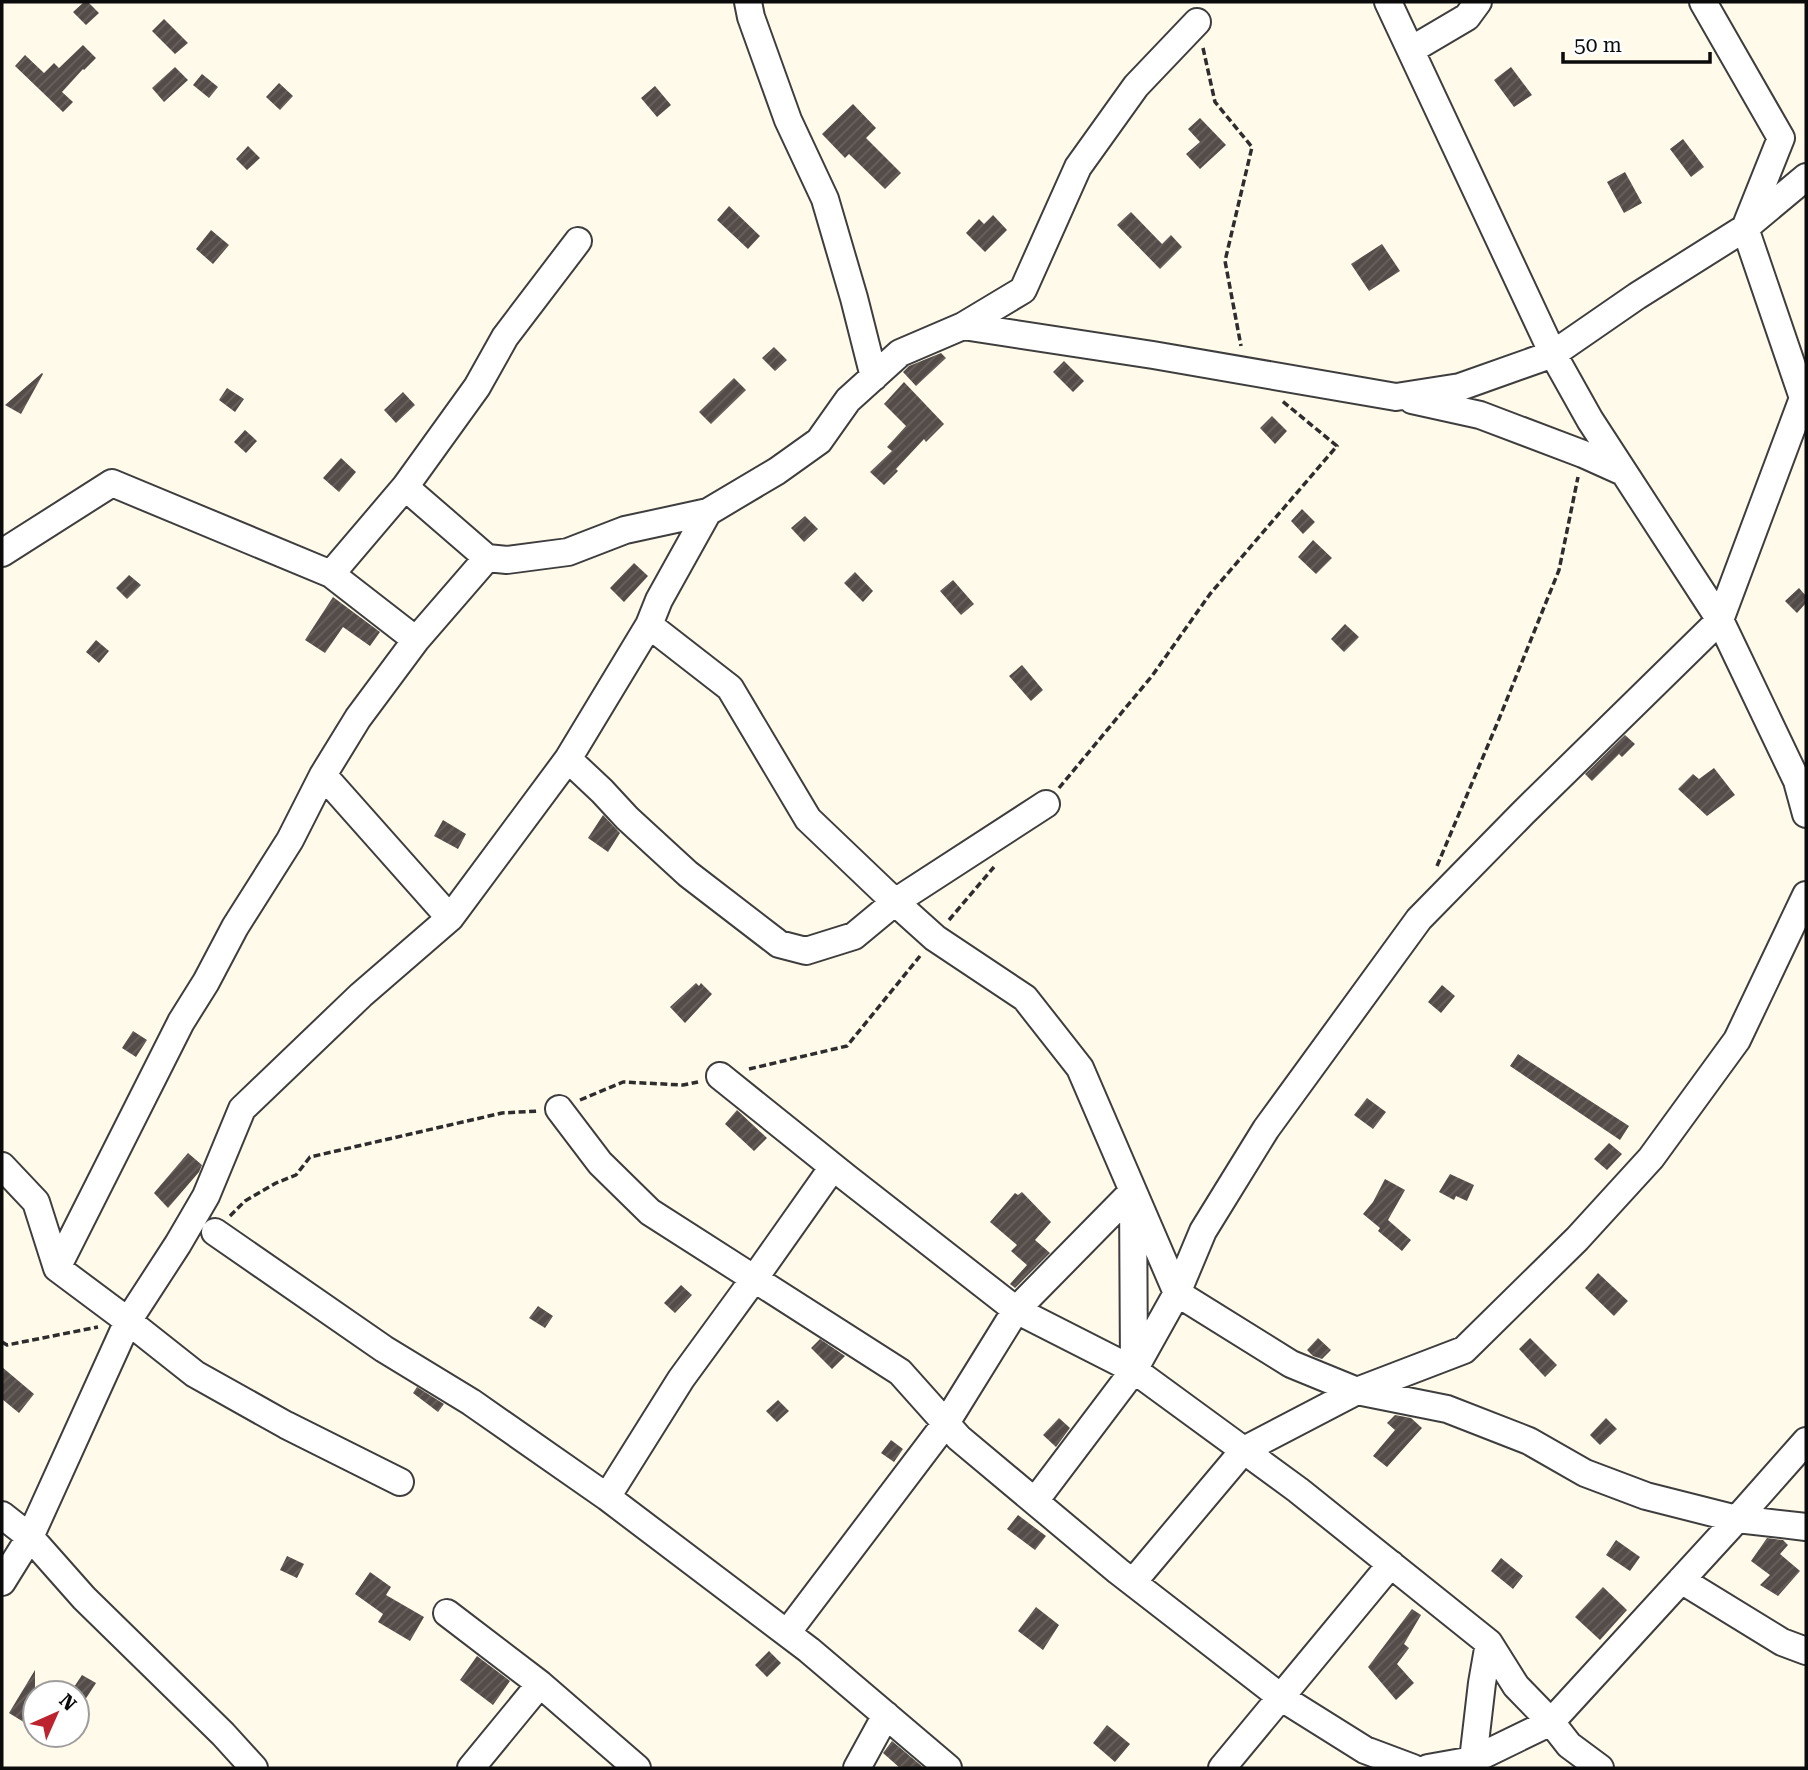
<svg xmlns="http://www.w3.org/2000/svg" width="1808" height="1770" font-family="'Roboto Serif',serif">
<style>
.building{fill:url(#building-hatch)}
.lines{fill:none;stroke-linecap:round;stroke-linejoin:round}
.minor-casing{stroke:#3e3e3e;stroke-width:30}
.path{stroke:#2d2d2d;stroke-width:3.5;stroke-dasharray:7 3.5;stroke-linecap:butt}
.minor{stroke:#fff;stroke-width:26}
</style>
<defs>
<pattern id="building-hatch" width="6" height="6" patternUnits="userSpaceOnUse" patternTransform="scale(1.75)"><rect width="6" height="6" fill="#544c48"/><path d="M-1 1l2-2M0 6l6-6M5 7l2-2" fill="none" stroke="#68615e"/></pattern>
</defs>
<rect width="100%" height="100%" fill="#fffaea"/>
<path class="building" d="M84,2h4l11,11 -13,12 -13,-13z
M164,19l24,24 -13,11 -23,-23z
M83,45l13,13 -12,12 -1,-1 -21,23 11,10 -10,10 -48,-46 10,-11 19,18 10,-10 5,5z
M175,67l13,13 -24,22 -12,-14z
M1511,67l21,28 -18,12 -20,-27z
M202,74l16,13 -9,11 -16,-13z
M279,83l14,13 -13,14 -14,-13z
M655,86l16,19 -14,12 -16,-19z
M853,104l23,24 -10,10 35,35 -16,16 -36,-35 -4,4 -23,-24z
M1200,118l26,27 -26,24 -14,-15 14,-12 -12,-13z
M1683,139l21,28 -13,10 -21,-28z
M248,146l12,12 -13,12 -11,-11z
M1625,172l17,31 -18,10 -17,-31z
M729,206l31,30 -12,13 -31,-29z
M1131,212l31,32 9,-9 11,12 -22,22 -43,-44z
M993,215l14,15 -22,22 -19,-19 13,-14 5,5z
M211,230l18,15 -16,19 -17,-15z
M1382,244l18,27 -31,20 -18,-27z
M774,347l13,13 -12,11 -13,-13z
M941,353l5,5 -30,28 -13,-14 6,-6z
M1064,361l20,20 -11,11 -20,-20z
M42,373l1,1 -22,40 -16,-9z
M734,378l12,12 -35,34 -12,-12z
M904,382l40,42 -18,18 -2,-3 -28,30 2,2 -14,14 -14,-13 22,-21 -5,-4 19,-21 -22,-22z
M227,388l17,11 -9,13 -16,-12z
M403,392l12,13 -19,18 -12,-13z
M1272,416l15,15 -12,13 -15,-16z
M245,430l12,11 -11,12 -12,-11z
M341,458l15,14 -17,20 -16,-14z
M1302,509l13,13 -12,12 -12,-13z
M805,516l13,13 -14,13 -13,-14z
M1313,540l19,18 -16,16 -18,-17z
M634,563l14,13 -24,26 -14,-14z
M855,572l18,19 -10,11 -19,-19z
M129,575l12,10 -14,14 -11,-11z
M953,580l21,24 -13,11 -21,-24z
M1799,588l7,8v7l-9,10 -12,-12z
M333,597l47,35 -10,14 -27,-19 -18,26 -20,-13z
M1345,624l14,13 -15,15 -13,-13z
M96,640l13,11 -10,12 -13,-11z
M1022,665l21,25 -12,11 -22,-25z
M1625,735l10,9 -13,13 -3,-3 -27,27 -7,-7z
M1714,768l21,27 -28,21 -29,-27 15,-15 6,5z
M603,815l17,18 -12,19 -20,-14z
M443,820l23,14 -8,15 -24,-13z
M696,983l3,3 2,-3 11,11 -27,29 -15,-16z
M1442,985l13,11 -14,17 -13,-11z
M133,1031l14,9 -11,17 -14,-9z
M1518,1054l111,72 -9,14 -110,-74z
M1367,1098l19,14 -13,17 -19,-14z
M737,1110l30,28 -13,13 -29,-27z
M1609,1143l13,11 -15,16 -13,-11z
M188,1153l14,12 -3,7 -31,36 -14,-15z
M1450,1174l24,11 -7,16 -11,-5 -2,4 -15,-8z
M1385,1179l20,11 -17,30 23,20 -9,11 -24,-20 2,-3 -17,-14 10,-12z
M1022,1192l29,30 -16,18 15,13 -35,35 -5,-4 17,-19 -16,-14 6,-6 -27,-23 25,-29 3,2z
M1598,1273l30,28 -14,15 -29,-28z
M681,1285l11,10 -17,18 -11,-10z
M538,1306l15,10 -8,12 -16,-10z
M1318,1338l13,12 -9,9 -9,-3 -6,-6z
M1530,1338l27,27 -12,12 -26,-28z
M820,1339l25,17 -13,13 -21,-21z
M2,1367l32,27 -15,19 -17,-14z
M417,1387l27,17 -6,8 -25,-19z
M778,1400l11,11 -12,11 -11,-11z
M1395,1415l16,3 11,10 -35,39 -14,-11 22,-26 -8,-7z
M1059,1418l11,10 -14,19 -13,-12z
M1606,1418l11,11 -17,16 -10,-10z
M891,1440l12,9 -9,13 -13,-9z
M1018,1515l28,21 -11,14 -28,-21z
M1767,1538l16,2 5,5 -8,9 20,17 -22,25 -18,-11 10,-10 -19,-14z
M1616,1540l24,17 -10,14 -24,-16z
M287,1556l17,8 -7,14 -17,-8z
M1501,1558l22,18 -10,13 -22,-18z
M370,1572l21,15 -5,8 38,22 -14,24 -32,-19 5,-8 -28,-20z
M1603,1587l24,23 -27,30 -25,-23z
M1036,1607l23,18 -16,25 -25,-19z
M1412,1609l9,6 -17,29 5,4 -12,16 17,19 -18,17 -28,-33z
M769,1651l12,12 -14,14 -12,-12z
M477,1656l33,25 -17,24 -33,-25z
M35,1670v59l-26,-16z
M82,1675l14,8 -13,20 -6,-4v-6h-7z
M1107,1725l23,19 -15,18 -22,-19z
M892,1741l32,27h-24l-17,-15z"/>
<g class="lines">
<defs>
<path id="minor" d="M748,2l3,15 37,103 37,79 29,99 20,79
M1388,2l165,352 37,66 130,200 77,161 9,33
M1411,50l56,-33 11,-15
M963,326l60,-36 55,-123 58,-81 61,-64
M1412,400l68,15 103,39 40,18
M405,487l82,71 20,2 61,-8 57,-22 83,-18 69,-41 42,-30 29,-41 52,-47 63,-27 190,29 243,42 64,-10 93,-33 84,-58 108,-68 61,-51
M2,553l110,-70 219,91 85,66
M331,574l74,-87 72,-100 28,-50 73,-96
M649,625l81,63 78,131 87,83 40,36 90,60 55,70 53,123 1,179 164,120 191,153 27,43 35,36 18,23 31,23
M568,759l81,-134 10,-25 49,-88
M323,775l127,143
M720,1076l127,102 169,132 118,60
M559,1109l41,54 50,49 250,160 59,66 159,133 164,127 83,52 48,18
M2,1166l34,36 21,66 71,53 -98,216 -28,45
M215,1232l169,117 87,53 136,95 202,153 139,118
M57,1268l124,-246 25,-40 29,-55 55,-87 33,-65 35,-57 58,-78 71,-82
M400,1482l-114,-57 -91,-51 -67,-53 50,-77 28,-48 36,-87 119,-114 89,-77 118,-159 34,32 25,27 61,56 91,70 27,7 48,-15 41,-34 151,-98
M607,1497l74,-118 73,-100 79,-112
M1035,1501l99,-131 43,-77 26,-62 63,-102 153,-210 104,-106 197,-193 83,-222 -58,-170 36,-90 -78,-136
M2,1515l28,22 54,61 139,136 31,34
M1681,1580l101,62 24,9
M1133,1582l111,-132 113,-59 107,-41 113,-111 74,-81 86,-118 69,-145
M447,1613l93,71 97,84
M787,1633l159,-210 70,-113 117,-119 44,102 114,71 66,27 90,18 82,32 56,32 61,23 91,23 69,8
M471,1768l69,-84
M857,1768l29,-53
M1222,1768l169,-204
M1428,1768l45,-8 78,-38 186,-203 69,-78
M1468,1768l5,-8 9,-77 7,-40"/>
</defs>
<use href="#minor" class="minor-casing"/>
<path class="path" d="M1203,48l12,54 37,45 -27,114 16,85
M1059,788l93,-112 58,-82 127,-148 -56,-46
M1437,866l62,-147 60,-149 19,-93
M949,920l45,-53
M749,1069l98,-23 73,-90
M580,1100l43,-18 60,3 15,-3
M230,1216l15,-15 31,-18 20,-8 14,-18 192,-44 37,-2
M2,1342l5,3 91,-18"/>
<use href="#minor" class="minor"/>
</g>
<rect width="1808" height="1770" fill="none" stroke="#0b0b0b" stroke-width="7"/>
<g transform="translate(56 1714) rotate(45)"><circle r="33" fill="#ffffff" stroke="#9d9d9d" stroke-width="2"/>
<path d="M0-5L12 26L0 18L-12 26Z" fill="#bc232f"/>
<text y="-10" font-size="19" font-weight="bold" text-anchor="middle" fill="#0b0b0b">N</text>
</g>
<path d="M1563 52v10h147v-10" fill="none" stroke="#0b0b0b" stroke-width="3.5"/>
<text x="1574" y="52" font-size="21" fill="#0b0b0b" stroke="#ffffff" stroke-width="5" paint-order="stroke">50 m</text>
</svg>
